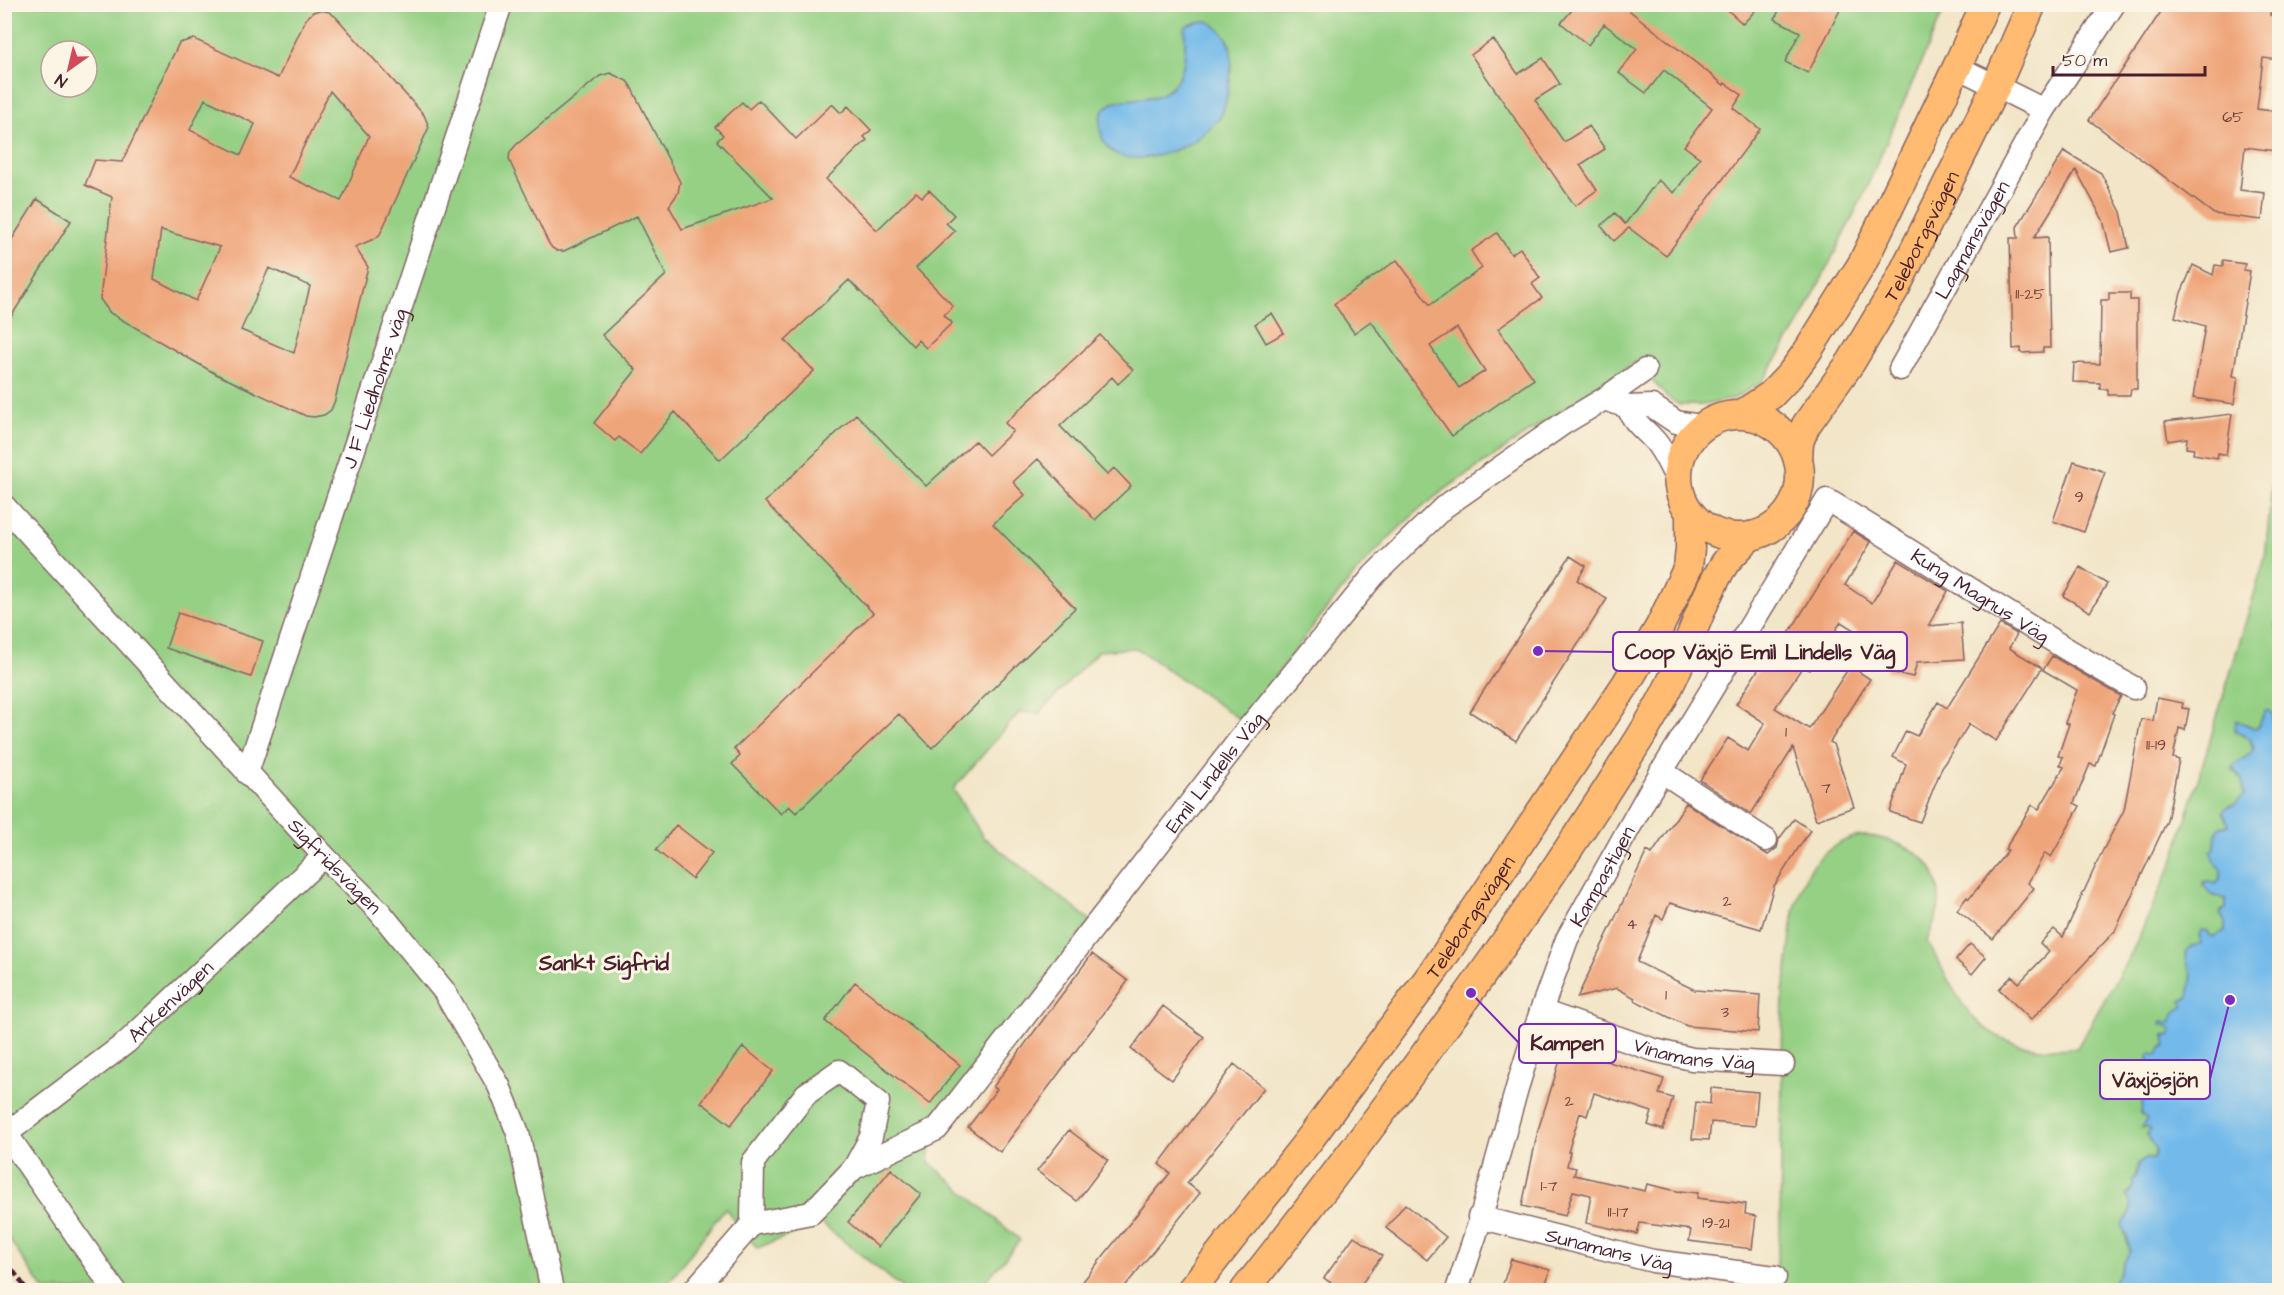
<svg xmlns="http://www.w3.org/2000/svg" width="2284" height="1295" font-family="'Architects Daughter',sans-serif">
<style>
.green{fill:#95d085;stroke:#707858;stroke-width:1.5;fill-rule:evenodd}
.water{fill:#73baea;stroke:#5e6c8a;stroke-width:1.5}
.building{fill:#efa57a;fill-rule:evenodd}
.lines{fill:none;stroke-linecap:round;stroke-linejoin:round}
.minor-casing{stroke:#856462;stroke-width:25}
.major-casing{stroke:#856462;stroke-width:31}
.minor{stroke:#fff;stroke-width:22}
.major{stroke:#febb71;stroke-width:28}
.rail{stroke:#4a1f2b;stroke-width:4.5;stroke-dasharray:9 4.5;stroke-linecap:butt}
.labels{text-anchor:middle;stroke-width:6;stroke-linejoin:round;paint-order:stroke}
.number-label{font-size:16px;fill:#73403f}
.street-label{font-size:20px;fill:#4a1f2b;stroke:#fcf5e5}
.neighbourhood-label{font-size:21px;font-weight:bold;fill:#4a1f2b;stroke:#fcf5e5}
.leader{fill:none;stroke:#7b2cbf;stroke-width:2}
.callout-dot{fill:#7b2cbf;stroke:#fcf5e5;stroke-width:2}
.callout{fill:#fcf5e5;stroke:#7b2cbf;stroke-width:2}
.callout-label{font-size:21px;text-anchor:middle;font-weight:bold;fill:#4a1f2b}
</style>
<rect width="100%" height="100%" fill="#fcf5e5"/>
<filter id="ink" filterUnits="userSpaceOnUse"><feTurbulence type="fractalNoise" baseFrequency=".0167" numOctaves="2"/><feDisplacementMap in="SourceGraphic" scale="12" xChannelSelector="R" yChannelSelector="G"/><feConvolveMatrix kernelMatrix="1 2 1 2 8 2 1 2 1" color-interpolation-filters="sRGB"/></filter>
<filter id="wash" filterUnits="userSpaceOnUse"><feTurbulence type="fractalNoise" baseFrequency=".008" numOctaves="4" result="noise"/><feDisplacementMap in="SourceGraphic" scale="24" xChannelSelector="R" yChannelSelector="G"/><feGaussianBlur stdDeviation="1.35" result="paint"/><feColorMatrix in="noise" values="0 0 0 0 0 0 0 0 0 0 0 0 0 0 0 0 0 1.4 0 .05"/><feComposite in="paint" operator="in"/></filter>
<g filter="url(#wash)">
<rect width="100%" height="100%" fill="#f2e5c8"/>
<path class="green" d="M4,5h1942l-83,191 -64,128 -37,58 -29,17 -30,6h-24l-13,-9 -30,-34c-49,31 -97,62 -144,96 -19,12 -39,25 -57,39 -77,60 -134,146 -193,224l-106,-73 -38,3 -59,63 -19,-2 -67,77 30,48 108,84 -158,204 -4,37 91,78 -40,48 2,2h-77l-84,-67 -64,25 -32,-40 -62,82h-619l-40,-58zM51,51h36v36h-36z
M2279,410l1,187 -2,2 2,16 -4,10 4,18 -1,82 -7,-5 2,-1 -11,-3 -5,11 -4,1 -10,-5v13l6,3 3,12 -21,18 10,11 2,16 -12,10 -3,-1 -5,6 5,14 -10,3 -3,6 -1,15 -3,4 2,8 7,8v9l-5,6 -8,-3 -5,1v3l9,9 14,5v9l-5,3 4,11v9l-13,6 -3,-2 -1,-4 -6,2v11l-10,2 -6,7 6,22 -4,22 -6,3 2,6 -7,5 -5,11 -4,4 4,6 -2,4h-5l2,9 -4,1 -5,9 -10,3 5,9 4,16 -3,4 2,7 -1,2h-7l-4,-11 -3,4 2,10 -2,14 6,6 -6,9h7l2,3 -2,5c6,6 10,16 5,23h-7l-8,5 -5,23 -7,8c11,13 0,20 -3,33l7,23 -20,39h-336l6,-59 3,-240c10,-39 4,-79 24,-116 9,-18 33,-37 54,-39 20,-1 58,13 69,30 6,8 10,26 9,35 0,13 -7,27 -12,40 31,54 43,100 113,107 12,2 25,0 37,0l56,-98 41,-91 91,-301z"/>
<path class="water" d="M1209,21c22,15 24,25 22,50 -2,14 -4,33 -10,45 -3,5 -9,9 -13,13 -6,5 -11,11 -18,14 -29,16 -89,31 -90,-20 -1,-30 42,-21 60,-28 10,-5 17,-13 21,-23 6,-12 3,-32 4,-45l12,-5z
M2266,710l5,2 3,6 -1,2 7,5 -1,565h-169l20,-39 -3,-15 -6,-11c10,-9 14,-19 4,-31l4,-1 4,-7v-7l3,-1 2,-14 8,-5h7c6,-9 -1,-17 -6,-25l3,-3 -2,-3h-7l6,-9 -6,-6 2,-14 -2,-17 3,2 3,11 8,1 1,-2 -2,-9 3,-2 -9,-26 1,-3 9,1 2,-6 7,-4 -2,-10 5,1 2,-4 -4,-6 -7,-2 1,-3 9,2 4,-11 9,-6 -3,-6 7,-3 4,-22 -6,-15 1,-10 5,-4 10,-2 -2,-7 2,-7 6,1 1,4 3,2 13,-6v-9l-5,-8 6,-6v-9l-14,-4 -9,-10 3,-4 10,3 5,-6v-9l-7,-8 -3,-9 4,-3 1,-15 3,-6 10,-3 -6,-14 6,-6 3,1 12,-10 -2,-16 -10,-13 18,-13 4,-6 -4,-9 -15,-8 1,-11 18,8 4,-1z"/>
<g id="blocks">
<path class="building" d="M1577,4h44l103,81 1,-2 17,12 -9,13 27,21 -94,127 -37,-28 -15,13 -13,-15 14,-13 10,11 33,-44 16,13 26,-35 -16,-12 28,-38 -48,-38 -18,23 -27,-20 18,-24 -33,-25 -16,21 -27,-22z
M1721,4h40l-18,20z
M1782,4h61l-35,69 -23,-11 15,-30 -25,-13z
M2166,4h105l-1,11 10,1v44l-17,-2 -6,51 23,3 -4,39 -31,-4 -5,43 25,3 -3,27 -48,-6 -125,-94z
M320,10l9,2 7,5 88,98 5,12 -49,107 -4,4 -21,9 13,20 -33,133 -4,10 -7,5 -10,2 -8,-1 -90,-42 -106,-61 -10,-14 12,-102 -27,-12 10,-25 27,2 57,-119 15,-4 84,39 28,-59 7,-7zM330,91l39,45 -28,65 -52,-24zM205,99l50,25 -14,31 -51,-25zM161,230l59,17 -24,54 -42,-22zM269,268l41,18 -16,67 -53,-23z
M1493,39l25,35 25,-16 17,26 -25,16 29,42 25,-16 16,23 -25,16 17,25 -22,16 -104,-151z
M610,73l17,8 3,4 50,97 -2,11 -9,13 13,23 91,-31 -56,-57 6,-6 -8,-8 27,-25 7,7 10,-9 37,39 36,-35 9,9 7,-7 23,24 -7,7 3,3 -41,39 51,51 39,-38 6,5 7,-7 25,25 -8,8 9,8 -39,37 37,38 -9,9 8,8 -26,25 -8,-8 -5,6 -64,-66 -64,60 29,31 -94,89 -45,-48 -35,42 -21,-17 -4,4 -21,-18 42,-53 -34,-35 64,-60 -29,-59 -73,35h-7l-5,-3 -4,-6 -39,-82 1,-8 6,-7 84,-69z
M2064,151l37,22 20,39 8,36 -18,4 -8,-32 -27,-50 -42,68 14,-1 2,111h-7v4l-22,1v-5l-8,1 -3,-111h8l-1,-11z
M37,199l34,22 -67,107v-76z
M1497,233l14,21 9,-6 20,30 -8,6 10,14 -44,31 36,50 -82,57 -81,-115 -17,12 -20,-29 63,-44 33,45 52,-37 -11,-17zM1457,328l28,43 -26,17 -29,-42z
M2223,261l22,3 -1,6 6,1 -17,105 5,1 -4,27 -41,-6 12,-72 -30,-9 6,-24 12,-28 20,10 2,-10 8,1z
M2109,293h21v7h7v89h-6l-1,6h-22v-6h-8v-6l-27,-1 1,-19 26,1 1,-64h8z
M1272,313l12,20 -18,10 -11,-19z
M1100,335l33,35 -15,14 -6,-7 -52,49 47,49 7,-7 17,18 -36,34 -57,-61 -25,23 12,13 -32,29 82,84 -143,140 -33,-34 -103,99 -7,-7 -8,8 -49,-50 8,-8 -6,-7 139,-136 -108,-111 91,-88 70,72 49,-45 13,14 25,-24 -8,-8z
M2232,414l-6,41 -8,-2 -1,5 -24,-4 1,-5 -8,-1 1,-10 -19,3 -3,-19z
M2074,461l31,11 -21,60 -31,-11z
M1853,531l18,11 -26,43 27,18 26,-43 50,31 -20,35 33,-3 3,36 -47,3 -4,15 -27,-6 4,-19 -49,-30 -31,48 -7,-4 -28,42 34,21 41,-63 20,13 -40,63 3,2 21,63 -38,13 -23,-72 -42,66 -51,-34 28,-42 20,13 17,-28 -29,-19 40,-62 5,4z
M1570,556l16,10 -9,14 30,19 -91,142 -46,-29z
M2080,567l27,17 -17,28 -27,-16z
M178,613l85,28 -12,36 -85,-29z
M2000,624l17,10 -8,14 33,20 -46,73 -27,-17 -27,43 -22,55 -30,-10 16,-48 -13,-7 13,-26 11,5 21,-34 9,6z
M2052,656l69,40 -9,17 2,1 -18,52 -6,-2 -16,39 6,3 -29,51 -6,-4 -17,30 6,5 -41,51 -36,-29 10,-13 2,2 39,-49 -3,-1 27,-44 7,4 25,-42 -4,-2 3,-8 -5,-1 11,-32 -4,-1 12,-33 -34,-20z
M2157,698l26,5 -1,5 7,1 -4,21 -6,-2 -6,30 6,2 -12,61 -52,110 -84,89 -32,-31 13,-13 7,7 30,-31 -9,-9 14,-14 9,8 39,-85 22,-42 17,-91 12,2z
M1686,803l82,52 9,-7 2,-9 15,-20 16,11 -36,56 -13,43 -91,-26 -7,16 -7,-4 -19,47 58,28 65,5 -2,37 -71,-6 -53,-26 1,-2 -18,-10 -40,10 70,-147 5,3z
M676,825l36,28 -20,26 -36,-29z
M1970,944l16,13 -14,17 -16,-14z
M1092,954l36,27 -128,171 -32,-25 29,-38 -4,-2z
M855,982l105,83 -30,39 -105,-83z
M1163,1006l41,31 -32,43 -41,-31z
M743,1047l30,24 -42,54 -30,-23z
M1564,1048l100,31 -5,15 14,4 -10,32 -15,-5 4,-13 -58,-19 -7,23 -7,-3 -12,39h2l-3,14 9,2 -2,7 71,16 2,-7 34,8v-1l17,2 -1,5 49,6 -1,10 11,2 -4,33 -63,-8 2,-11 -51,-7 -3,11 -51,-11 5,-28 -18,-4 -8,25 -43,-10 16,-76z
M1234,1064l30,24 -77,95 13,10 -78,97h-46l94,-117 -11,-9z
M1711,1088l47,4 -3,34 -44,-4 -2,18 -17,-1 4,-37 14,2z
M1069,1130l39,30 -31,41 -40,-30z
M891,1169l30,25 -43,53 -30,-25z
M1405,1204l41,33 -19,23 -41,-32z
M1354,1236l28,20 -25,34h-16l-17,-12z
M1511,1259l39,11 -6,20h-43z"/>
</g>
</g>
<g filter="url(#ink)">
<use href="#blocks" fill-opacity="0" stroke="#856462" stroke-width="1.5"/>
<g class="lines">
<defs>
<g id="minor">
<path d="M1957,67l87,43"/>
<path id="s1" d="M1900,369l144,-259 70,-106"/>
<path d="M1604,399l24,8 24,-1 24,16 26,4"/>
<path d="M1628,407c6,18 20,24 30,38 8,11 13,23 19,35"/>
<path id="s2" d="M4,506l320,350 55,55 65,80 55,95 19,47 34,157"/>
<path d="M1661,771l105,69"/>
<path id="s3" d="M247,773l254,-769"/>
<path id="s4" d="M1541,1011l113,39 38,9 91,5"/>
<path d="M4,1130l110,160"/>
<path id="s5" d="M7,1133l120,-91 197,-186"/>
<path id="s6" d="M1479,1217l174,44 122,16"/>
<path d="M752,1224l1,-62 53,-68 33,-23 39,31 -7,35 -17,31"/>
<path id="s7" d="M694,1290l58,-66 59,-11 43,-45 83,-39 310,-399 127,-155 70,-68 120,-84 40,-24 41,-29"/>
<path id="s8" d="M1457,1290l22,-66 38,-136 24,-77 26,-72 81,-145 179,-294c103,61 202,130 307,188"/>
</g>
<g id="major">
<path d="M1742,414l29,-19 19,-20 17,-23 55,-88 95,-197 28,-63"/>
<circle cx="1739" cy="476" r="61"/>
<path id="s9" d="M1798,460l1,-18 7,-17 45,-63 45,-75 100,-201 36,-82"/>
<path id="s10" d="M1191,1290l121,-154 124,-168 190,-284 34,-58 28,-59 2,-18v-36"/>
<path d="M1245,1290c134,-170 263,-343 379,-527 17,-26 35,-55 48,-83 18,-37 31,-83 53,-117 7,-9 17,-18 25,-27"/>
</g>
</defs>
<use href="#minor" class="minor-casing"/>
<use href="#major" class="major-casing"/>
<use href="#minor" class="minor"/>
<use href="#major" class="major"/>
<path class="rail" d="M4,1258l23,32"/>
</g>
</g>
<g class="labels">
<g class="number-label">
<text x="2233" y="122">65</text>
<text x="2030" y="299">11-25</text>
<text x="2079" y="502">9</text>
<text x="1786" y="737">1</text>
<text x="2156" y="750">11-19</text>
<text x="1826" y="793">7</text>
<text x="1727" y="906">2</text>
<text x="1632" y="929">4</text>
<text x="1666" y="1000">1</text>
<text x="1725" y="1017">3</text>
<text x="1569" y="1106">2</text>
<text x="1549" y="1191">1-7</text>
<text x="1618" y="1217">11-17</text>
<text x="1716" y="1228">19-21</text>
</g>
<g class="street-label">
<text dy="7" stroke="none"><textPath href="#s9" startOffset="258">Teleborgsvägen</textPath></text>
<text dy="7" stroke="none"><textPath href="#s1" startOffset="148">Lagmansvägen</textPath></text>
<text dy="7" stroke="none"><textPath href="#s3" startOffset="405">J F Liedholms väg</textPath></text>
<text dy="7" stroke="none"><textPath href="#s8" startOffset="1059">Kung Magnus Väg</textPath></text>
<text dy="7" stroke="none"><textPath href="#s7" startOffset="754">Emil Lindells Väg</textPath></text>
<text dy="7" stroke="none"><textPath href="#s2" startOffset="489">Sigfridsvägen</textPath></text>
<text dy="7" stroke="none"><textPath href="#s8" startOffset="440">Kampastigen</textPath></text>
<text dy="7" stroke="none"><textPath href="#s10" startOffset="466">Teleborgsvägen</textPath></text>
<text dy="7" stroke="none"><textPath href="#s5" startOffset="210">Arkenvägen</textPath></text>
<text dy="7" stroke="none"><textPath href="#s4" startOffset="160">Vinamans Väg</textPath></text>
<text dy="7" stroke="none"><textPath href="#s6" startOffset="134">Sunamans Väg</textPath></text>
</g>
<g class="neighbourhood-label">
<text x="604" y="970">Sankt Sigfrid</text>
</g>
</g>
<path class="leader" d="M1538 651L1613 652M1471 993L1519 1043M2230 1000L2210 1079"/>
<g class="callout-dot">
<circle cx="1538" cy="651" r="6"/>
<circle cx="1471" cy="993" r="6"/>
<circle cx="2230" cy="1000" r="6"/>
</g>
<g class="callout">
<rect x="1613" y="632" width="294" height="39" rx="6"/>
<rect x="1519" y="1024" width="97" height="39" rx="6"/>
<rect x="2100" y="1060" width="110" height="39" rx="6"/>
</g>
<g class="callout-label">
<text x="1760" y="659">Coop Växjö Emil Lindells Väg</text>
<text x="1567" y="1050">Kampen</text>
<text x="2155" y="1087">Växjösjön</text>
</g>
<rect width="2284" height="1295" fill="none" stroke="#fcf5e5" stroke-width="24"/>
<g transform="translate(69 69) rotate(214)"><circle r="28" fill="#fcf5e5" stroke="#b59f9b" stroke-width="1.5"/>
<path d="M0-4.5L10 22L0 15L-10 22Z" fill="#d1495b"/>
<text y="-9" font-size="16" font-weight="bold" text-anchor="middle" fill="#4a1f2b">N</text>
</g>
<path d="M2053 66v9h152v-9" fill="none" stroke="#4a1f2b" stroke-width="3"/>
<text x="2062" y="66" font-size="18" fill="#4a1f2b" stroke="#fcf5e5" stroke-width="4.5" paint-order="stroke">50 m</text>
</svg>
